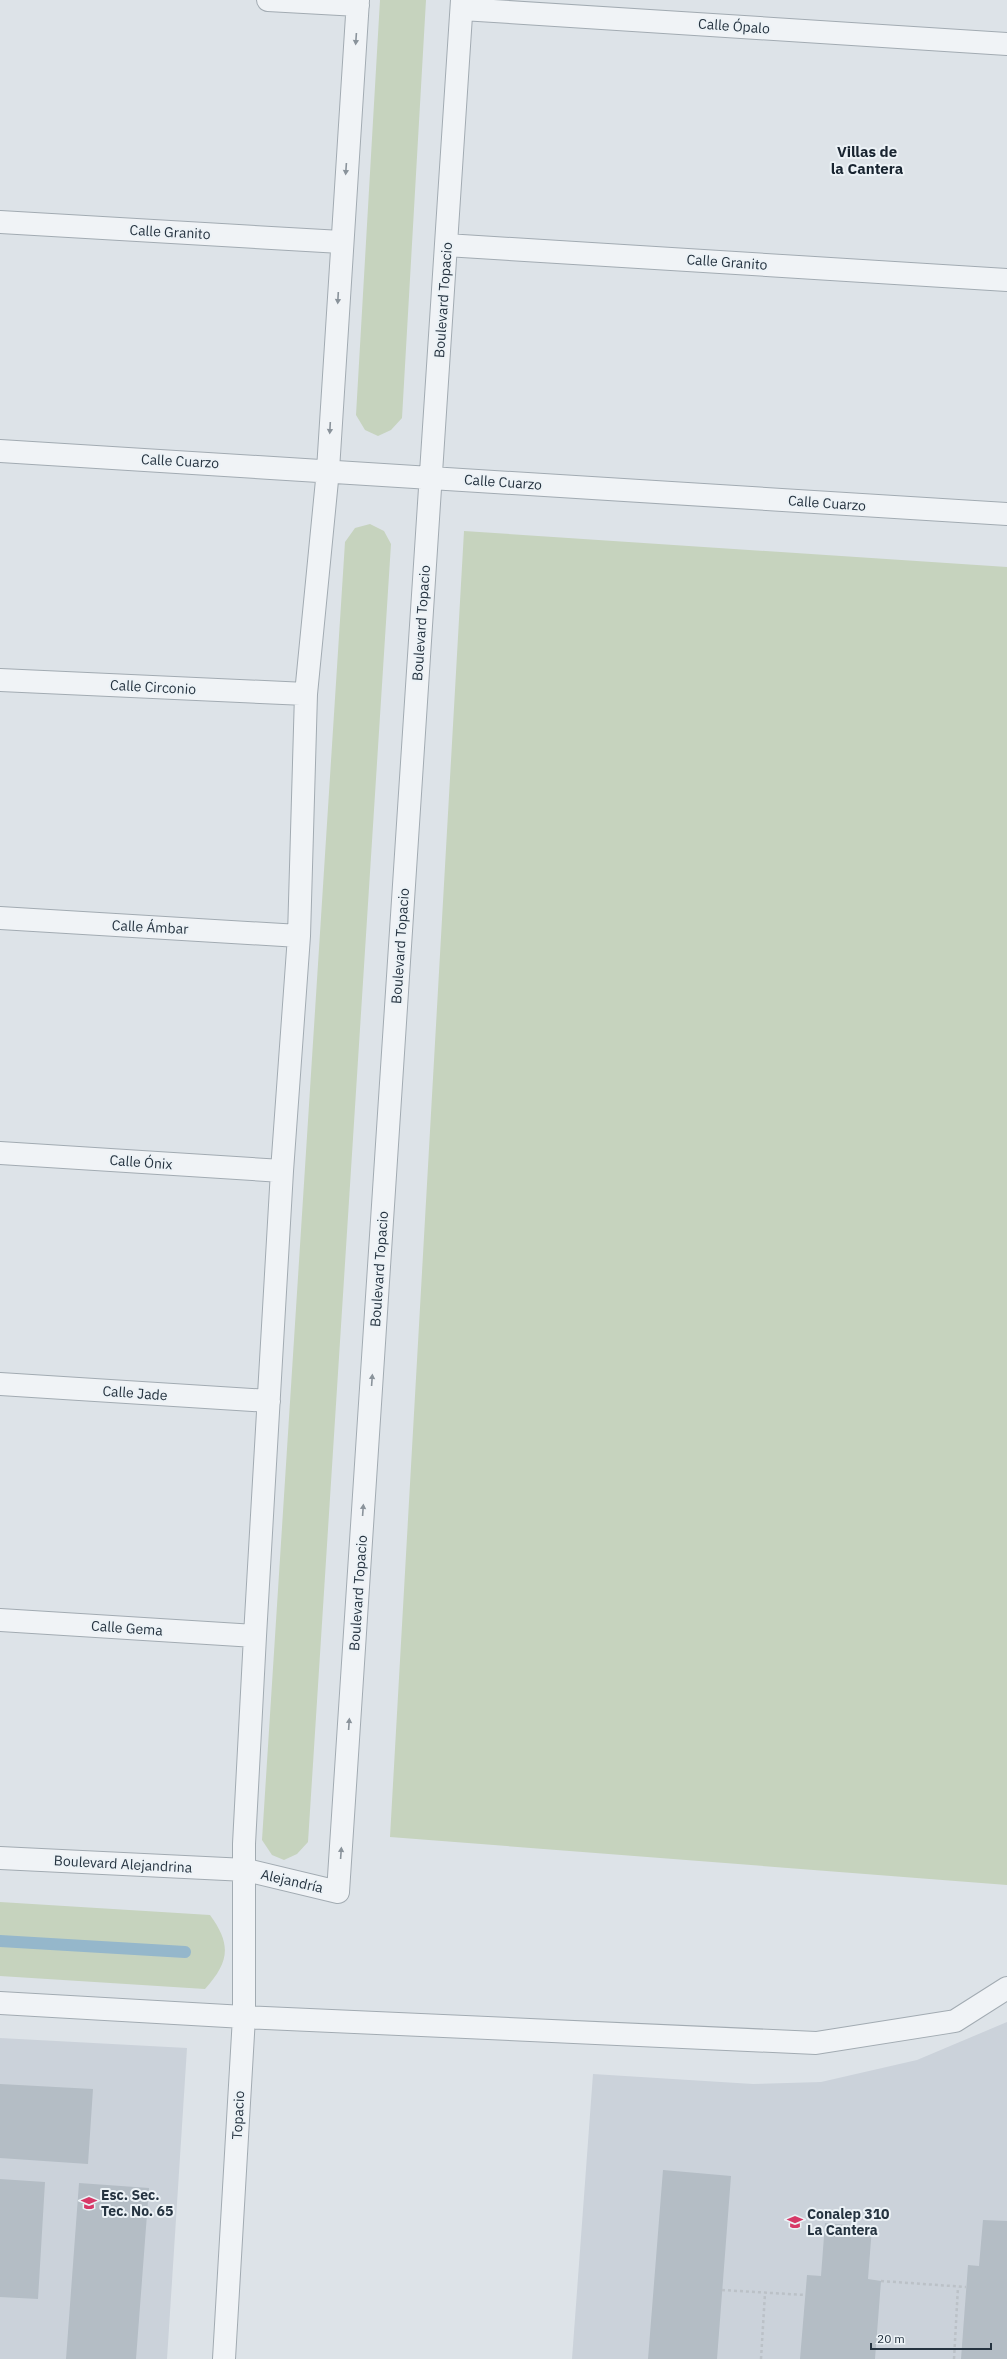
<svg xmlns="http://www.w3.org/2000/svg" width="1007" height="2359" font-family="'IBM Plex Sans',sans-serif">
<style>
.built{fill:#cbd2da}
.green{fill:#c6d3be}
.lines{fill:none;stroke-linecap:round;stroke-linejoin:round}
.stream{stroke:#95b7cb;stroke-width:12}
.building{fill:#b4bdc5}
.minor-casing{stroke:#a2abb2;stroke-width:24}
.path{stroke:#bbc1c7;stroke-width:2.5;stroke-dasharray:3 3;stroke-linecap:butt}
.minor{stroke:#f0f3f6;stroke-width:22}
.oneway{fill:#8a939b}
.labels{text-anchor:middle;stroke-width:4;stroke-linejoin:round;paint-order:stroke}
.street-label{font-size:14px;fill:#253340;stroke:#ecf2f6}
.poi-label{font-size:14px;font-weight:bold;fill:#253340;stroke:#ecf2f6;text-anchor:start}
.neighbourhood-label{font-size:15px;font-weight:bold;fill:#182430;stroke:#ecf2f6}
</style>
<rect width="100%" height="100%" fill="#dde3e8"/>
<path class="built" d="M1007,2022v337h-435l21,-285 160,10 68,-2 96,-22z
M0,2038l187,10 -20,311h-167z"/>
<path class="green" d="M380,0h46l-24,418 -11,12 -13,6 -13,-6 -9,-15z
M370,524l14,7 7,13 -83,1298 -11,12 -13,6 -12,-5 -10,-15 83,-1298 10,-14z
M464,531l543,36v1318l-617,-48z
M0,1902l210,13c22,30 19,47 -5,74l-205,-13z"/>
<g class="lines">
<path class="stream" d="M0,1941l185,11"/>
</g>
<path class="building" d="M0,2084l93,5 -5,75 -88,-6z
M663,2170l68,6 -14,183h-69z
M0,2179l45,3 -7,117 -38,-2z
M79,2183l70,5 -13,171h-70z
M983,2220l24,1v138h-46l7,-94 11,1z
M825,2223l47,4 -4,52 13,2 -6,78h-75l7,-84 14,1z"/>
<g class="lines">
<defs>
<path id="minor" d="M268,0l90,5
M462,9l545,35
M0,222l341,20
M446,245l561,35
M0,451l1007,63
M0,680l306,14
M0,918l299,18
M0,1153l282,18
M0,1384l269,17
M0,1620l255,16
M0,1858l246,12 92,22 124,-1892
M0,2003l244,14 572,26 139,-22 52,-33
M224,2359l20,-342v-173l11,-208 27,-465 17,-235 7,-242 22,-224 30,-470"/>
</defs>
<use href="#minor" class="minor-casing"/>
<path class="path" d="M881,2281l85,6
M722,2290l83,5
M761,2359l4,-66
M954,2359l4,-72"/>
<use href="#minor" class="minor"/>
</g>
<defs><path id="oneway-solid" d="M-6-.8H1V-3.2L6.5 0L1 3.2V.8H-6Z"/></defs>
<g class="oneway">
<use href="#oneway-solid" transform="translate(356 39) rotate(94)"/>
<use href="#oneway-solid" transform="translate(346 169) rotate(94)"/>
<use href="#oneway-solid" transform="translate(338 298) rotate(93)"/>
<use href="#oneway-solid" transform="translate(330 428) rotate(93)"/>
<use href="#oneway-solid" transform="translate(372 1380) rotate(-86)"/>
<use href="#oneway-solid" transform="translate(363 1510) rotate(-86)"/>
<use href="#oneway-solid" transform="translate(349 1724) rotate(-86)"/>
<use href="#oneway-solid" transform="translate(341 1853) rotate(-86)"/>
</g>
<defs>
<symbol id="school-bare" viewBox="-9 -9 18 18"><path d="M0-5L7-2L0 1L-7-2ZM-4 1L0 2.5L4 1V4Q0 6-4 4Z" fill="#d73867" stroke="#ecf2f6" stroke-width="2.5" paint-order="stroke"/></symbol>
<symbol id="university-bare" viewBox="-9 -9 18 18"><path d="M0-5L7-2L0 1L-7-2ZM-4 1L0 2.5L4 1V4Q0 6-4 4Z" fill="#d73867" stroke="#ecf2f6" stroke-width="2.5" paint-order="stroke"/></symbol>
</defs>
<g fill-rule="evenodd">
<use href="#school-bare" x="78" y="2192" width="22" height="22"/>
<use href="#university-bare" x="784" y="2211" width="22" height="22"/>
</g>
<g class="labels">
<g class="street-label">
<text transform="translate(734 26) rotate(4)" y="5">Calle Ópalo</text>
<text transform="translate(170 232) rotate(3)" y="5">Calle Granito</text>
<text transform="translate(727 262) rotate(4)" y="5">Calle Granito</text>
<text transform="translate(443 300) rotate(-86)" y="5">Boulevard Topacio</text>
<text transform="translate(180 461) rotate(3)" y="5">Calle Cuarzo</text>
<text transform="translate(503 482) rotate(4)" y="5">Calle Cuarzo</text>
<text transform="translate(827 503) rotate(4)" y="5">Calle Cuarzo</text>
<text transform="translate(421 623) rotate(-86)" y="5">Boulevard Topacio</text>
<text transform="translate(153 687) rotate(3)" y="5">Calle Circonio</text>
<text transform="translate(150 927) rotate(3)" y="5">Calle Ámbar</text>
<text transform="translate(400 946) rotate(-86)" y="5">Boulevard Topacio</text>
<text transform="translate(141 1162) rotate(4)" y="5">Calle Ónix</text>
<text transform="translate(379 1269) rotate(-86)" y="5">Boulevard Topacio</text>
<text transform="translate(135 1393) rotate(4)" y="5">Calle Jade</text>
<text transform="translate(358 1593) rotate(-86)" y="5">Boulevard Topacio</text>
<text transform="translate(127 1628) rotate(4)" y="5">Calle Gema</text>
<text transform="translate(123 1864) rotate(3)" y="5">Boulevard Alejandrina</text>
<text transform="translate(292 1881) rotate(13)" y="5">Alejandría</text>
<text transform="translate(238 2115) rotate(-87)" y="5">Topacio</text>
</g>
<g class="poi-label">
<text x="101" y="2200">Esc. Sec.<tspan x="101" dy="16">Tec. No. 65</tspan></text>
<text x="807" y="2219">Conalep 310<tspan x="807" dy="16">La Cantera</tspan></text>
</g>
<g class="neighbourhood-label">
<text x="867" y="157">Villas de<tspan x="867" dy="17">la Cantera</tspan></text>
</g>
</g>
<path d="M871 2343v6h120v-6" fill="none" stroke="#253340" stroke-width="2"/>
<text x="877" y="2343" font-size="12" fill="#253340" stroke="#ecf2f6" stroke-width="3" paint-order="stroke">20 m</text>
</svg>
